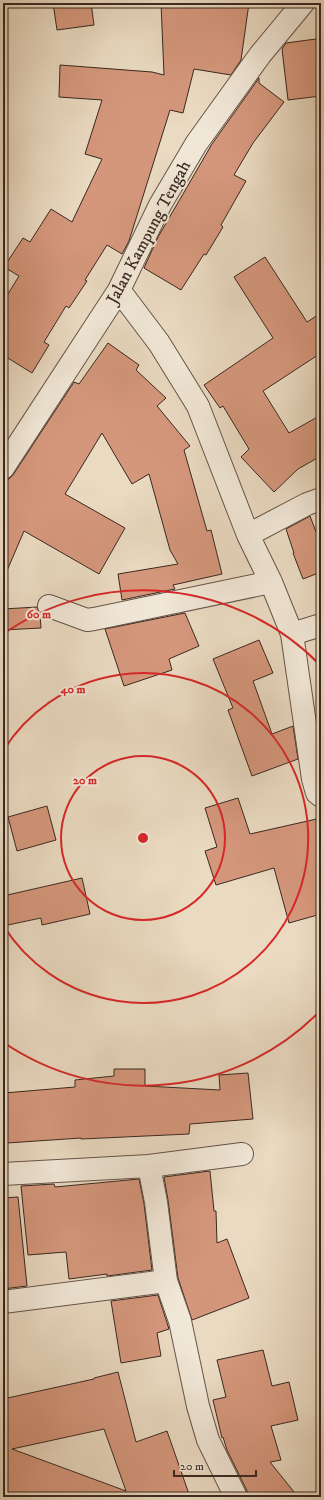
<svg xmlns="http://www.w3.org/2000/svg" width="324" height="1500" font-family="'IM FELL DW Pica',serif">
<style>
.building{fill:#d5977c;stroke:#3a2821;fill-rule:evenodd}
.lines{fill:none;stroke-linecap:round;stroke-linejoin:round}
.minor-casing{stroke:#665449;stroke-width:24}
.minor{stroke:#f1e7d7;stroke-width:22}
.ring{fill:none;stroke:#d62828;stroke-width:2}
.labels{text-anchor:middle;stroke-width:4;stroke-linejoin:round;paint-order:stroke}
.street-label{font-size:17px;fill:#3a2821;stroke:#f1e7d7}
.centre{fill:#d62828;stroke:#f1e7d7;stroke-width:2}
.ring-label{font-size:12px;text-anchor:middle;font-weight:bold;fill:#d62828;stroke:#f1e7d7;stroke-width:4;stroke-linejoin:round;paint-order:stroke}
</style>
<rect width="100%" height="100%" fill="#eadac1"/>
<filter id="stains"><feTurbulence type="fractalNoise" baseFrequency=".005" numOctaves="4"/><feColorMatrix values="0 0 0 0 .2 0 0 0 0 .09 0 0 0 0 .02 0 0 0 .5 -.17"/></filter>
<radialGradient id="worn" r=".72"><stop offset=".6" stop-color="#630" stop-opacity="0"/><stop offset="1" stop-color="#630" stop-opacity=".3"/></radialGradient>
<path class="building" d="M53,3h38l3,22 -37,5z
M161,3h88l-8,57 -10,15 -37,-6 -11,44 -13,-3 -41,131 -7,13 -15,-9 -22,35 2,1 -18,27 -3,-2 -22,36 5,3 -17,28 -29,-18v-53l16,-26 -15,-9 19,-29 7,4 21,-33 21,13 30,-63 -17,-5 17,-54 -43,-3 1,-32 92,7 12,3z
M316,39l5,41v16l-33,4 -6,-51 4,-6z
M259,78v5l25,19 -31,41 -19,32 12,6 -25,44 2,2 -17,28 -2,-1 -23,36 -37,-22 14,-31 54,-93z
M265,257l42,65 14,-9v40l-58,38 26,42 32,-18v41l-23,13 -24,23 -33,-35 8,-8 -26,-43 -3,2 -16,-23 69,-47 -39,-61z
M108,343l31,22 -3,5 30,28 -9,8 33,40 -6,4 23,81 4,-1 11,44 -49,11 2,4 -53,11 -4,-26 60,-10 -8,-14 -21,-76 -17,10 -30,-51 -37,61 60,34 -26,46 -75,-43 -21,49v-96l2,-4 4,-1 4,-4 61,-93 5,2z
M310,516l11,29v27l-18,7 -10,-26h1l-8,-24z
M37,607l3,7 1,14 -38,2v-21z
M185,613l14,33 -30,13 3,11 -48,16 -19,-57z
M259,640l14,33 -20,8 19,53 21,-8 5,33 -46,17 -24,-66 5,-2 -20,-49z
M238,798l12,36 71,-16v96l-32,9 -15,-55 -58,17 -11,-34 12,-4 -12,-39z
M47,806l9,34 -39,11 -9,-34z
M82,878l8,36 -48,11 -1,-7 -38,8v-30z
M114,1069h31v17l75,4 -1,-15 29,-2 5,46 -63,5 -1,10 -108,5v-1l-74,5 -3,-50 71,-6v-7l39,-4z
M210,1171l4,40h2l1,32 10,-4 22,59 -57,22 -14,-42 -10,-78 -4,-23z
M139,1179l5,25 8,66 -45,6v-2l-38,5 -3,-27 -38,3 -7,-69 33,-2 1,3z
M18,1197l9,89 -24,3v-91z
M158,1295l11,34 -12,4 4,23 -40,7 -10,-62z
M263,1350l9,36 17,-4 9,38 -27,6 10,34 -11,2 28,35h-48l-23,-47 -4,-13 -1,1 -9,-38 13,-3 -9,-37z
M118,1372l18,70 31,-11 23,66h-187v-98l91,-20v-1zM104,1429l22,62 -114,-42z"/>
<g class="lines">
<defs>
<path id="minor" d="M119,290l40,53 39,63 50,129 23,47 21,52 21,145 4,14 4,3
M3,468l116,-178 41,-85 36,-61 64,-89 43,-52
M248,535l59,-31 14,-5
M49,606l38,14 7,-1 177,-37
M292,634l29,-9
M149,1166l93,-12
M3,1174l146,-8 7,36 10,79 14,40 18,85 10,34 28,57
M3,1302l163,-21"/>
</defs>
<use href="#minor" class="minor-casing"/>
<use href="#minor" class="minor"/>
</g>
<g class="ring">
<circle cx="143" cy="838" r="82"/>
<path d="M3 751A165 165 0 1 1 3 925"/>
<path d="M321 1010A247 247 0 0 1 3 1042M3 634A247 247 0 0 1 321 666"/>
</g>
<g class="labels">
<g class="street-label">
<text transform="translate(148 232) rotate(-62)" y="6">Jalan Kampung Tengah</text>
</g>
</g>
<circle cx="143" cy="838" r="6" class="centre"/>
<g class="ring-label">
<text x="39" y="618">60 m</text>
<text x="73" y="693">40 m</text>
<text x="85" y="784">20 m</text>
</g>
<rect width="324" height="1500" fill="none" stroke="#eadac1" stroke-width="16"/>
<rect x="4" y="4" width="316" height="1492" fill="none" stroke="#3a2821" stroke-width="2"/>
<rect x="8" y="8" width="308" height="1484" fill="none" stroke="#3a2821"/>
<path d="M174 1470v6h82v-6" fill="none" stroke="#3a2821" stroke-width="2"/>
<text x="180" y="1470" font-size="12" fill="#3a2821" stroke="#f1e7d7" stroke-width="3" paint-order="stroke">20 m</text>
<rect width="100%" height="100%" filter="url(#stains)"/>
<rect width="100%" height="100%" fill="url(#worn)"/>
</svg>
